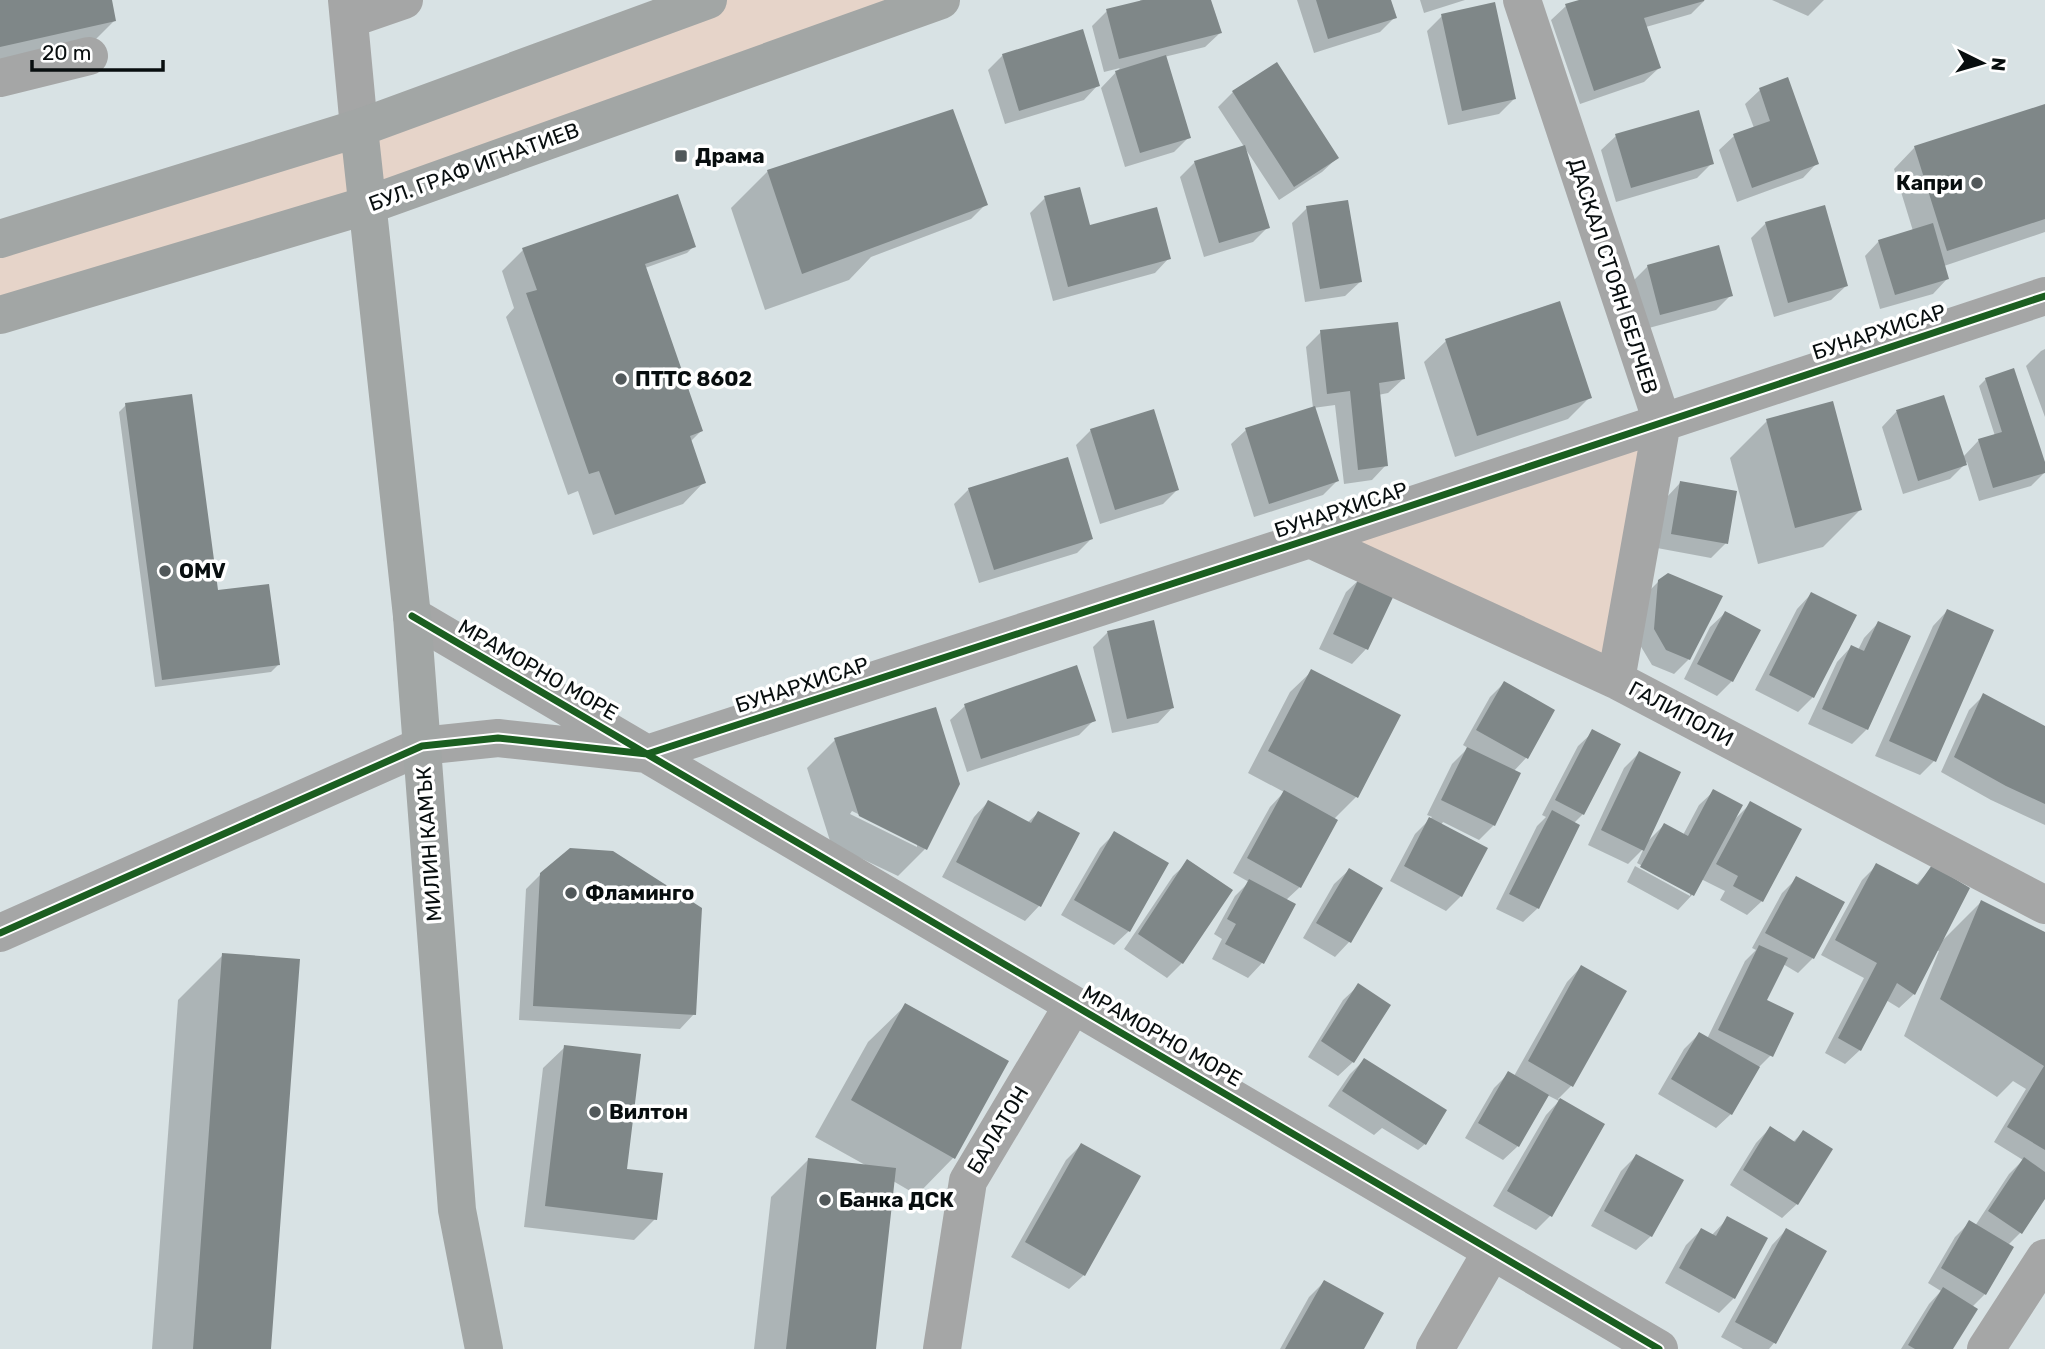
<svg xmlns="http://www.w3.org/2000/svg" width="2045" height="1349" font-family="Rubik,sans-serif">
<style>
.green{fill:#e6d4c9}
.shadow{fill:#0003;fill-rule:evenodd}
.building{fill:#7f8788}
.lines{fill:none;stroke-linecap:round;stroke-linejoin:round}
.street{stroke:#a5a6a6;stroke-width:38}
.secondary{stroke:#a2a6a5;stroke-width:38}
.cycleway-casing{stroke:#fff;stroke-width:11}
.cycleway{stroke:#1b5e20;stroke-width:7}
.poi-dot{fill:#51585a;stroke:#fff;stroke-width:2.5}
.labels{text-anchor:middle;stroke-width:7;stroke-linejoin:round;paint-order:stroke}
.poi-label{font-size:21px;font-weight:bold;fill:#080e0f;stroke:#fff;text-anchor:start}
.street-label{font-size:21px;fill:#080e0f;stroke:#fff}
</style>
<rect width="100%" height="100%" fill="#d8e2e4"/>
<path class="green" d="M708,0h233l-941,315v-76z
M1662,422l-46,258 -306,-141z"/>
<path class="shadow" d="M0,0h110l4,21 -45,45 -69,15z
M1140,0h70l10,33 -15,14 -41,10 25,80 -15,15 -49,15 -24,-79 19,-20 -16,4 -12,-46 15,-15 34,-9z
M1297,0h93l5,17 -15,15 -66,21z
M1420,0h45l-41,13z
M1585,0h120l-14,14 -45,13 13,41 -15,14 -64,22 -29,-84 15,-14z
M1772,0h52l-16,16z
M1442,16l72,83 -15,15 -51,11 -21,-94z
M1003,55l95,30 -14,15 -79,24 -17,-54z
M1760,90l57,73 -14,15 -66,24 -18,-52 15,-14 20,-8 -9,-24z
M1233,92l104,66 -15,14 -43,28 -61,-93z
M2045,106v126l-101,34 3,13 -14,15 -53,15 -15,-53 14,-15 34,-10 -19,-62 21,-22z
M1616,136l96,27 -15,15 -81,24 -15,-52z
M1195,162l73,65 -15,15 -49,15 -24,-80z
M768,171l217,34 -14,14 -100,38 -22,23 -84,30 -34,-102z
M1045,198l44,30 80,30 -14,15 -102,28 -23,-88z
M1307,208l53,74 -15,14 -40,6 -13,-79z
M1766,223l80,63 -15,14 -57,17 -23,-79z
M694,246l-7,7 -42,15 56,163 -11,11 14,40 -21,22 -90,31 -15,-44 -10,4 -62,-178 8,-9 -12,-37 21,-21z
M1648,266l83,29 -15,15 -71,19 -12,-48z
M1321,332l82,47 -15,14 -10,2 8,70 -14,15 -28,4 -9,-79 -22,3 24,73 -14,14 -69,22 -23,-73 15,-14 67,-22 -7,-61z
M1446,341l144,56 -22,22 -113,38 -31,-95z
M2045,349v68l-19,-51 15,-15z
M1986,379l59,89v4l-14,14 -52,15 -12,-39 -17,17 -47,15 -21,-67 14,-15 47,-15 20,60 16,-17 16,-4 -16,-50z
M126,405l91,187 61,73 -7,7 -116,15 -36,-275z
M1767,421l93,89 -37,37 -65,17 -28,-106z
M1091,430l87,59 -15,15 -63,20 -24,-79z
M1680,483l46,60 -15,15 -54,-10 9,-50z
M969,489l122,50 -14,14 -98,30 -25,-79z
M1361,578l32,15 -27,56 -14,15 -33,-15 27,-57z
M1659,581l30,78 -15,15 -22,-9 -12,-20 4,-49z
M1811,594l44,22 -42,81 -15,15 -43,-22 42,-81z
M1947,611l-13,150 -14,14 -45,-19 58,-130z
M1725,613l7,68 -15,15 -33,-17 26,-52z
M1153,622l19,86 -14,15 -46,10 -19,-86 14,-14z
M1878,623l-11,106 -15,15 -44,-20 29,-62 14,-15 7,3 6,-12z
M1312,671l44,126 -22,22 -34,68 -14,13 8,5 -32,58 -14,15 -36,-19 10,-20 -8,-5 21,-38 14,-14 -16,-9 37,-66 14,-15 -36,-19 42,-81z
M1504,683l49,28 -27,47 -13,14 -19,53 -15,15 -36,-18 -2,3 20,71 -15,15 -56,-30 25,-47 17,-17 -5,-2 25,-51 16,-16 -5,-3 27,-48z
M1984,695l61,33v97l-54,-25 -50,-28 28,-62z
M965,706l129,14 -15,15 -112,37 -17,-52z
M1593,732l-10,82 -9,9 -36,85 -15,14 -27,-13 41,-83 9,-9 -4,-2 36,-69z
M835,740l90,109 -27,27 -67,-32 -24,-76zM852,811l65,32v4l-67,-33z
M1639,753l7,90 18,-18 19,10 16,-30 15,-14 19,30 18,-18 11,98 -15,14 -27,-15 5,-9 -24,-12 -9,16 -14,15 -51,-28 8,-16 55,30v-4l-53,-29 7,-15 -16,16 -40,-19 36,-77z
M988,802l39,21 11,-10 1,93 -14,15 -83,-44 32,-60z
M1114,834l15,97 -15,14 -53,-30 39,-67z
M1188,862l42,29 -48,72 -15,15 -43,-29 49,-73z
M1877,865l38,21 18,-19 9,74 39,-39 64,32v262l-24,36 -13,13 -23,49 -13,13 -21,42h-50l28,-45 12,-13 -13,-8 27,-46 15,-15 5,4 34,-52 14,-14 -29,-18 32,-53 -13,-8 -16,16 -93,-61 35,-85 -3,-1 -22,44 -15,14 -13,-8 -26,50 -15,14 -20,-11 39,-75 -43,-23 41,-75z
M1349,870l32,19 -32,53 -14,15 -32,-19 31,-54z
M541,874l153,140 -14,15 -161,-9 7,-131z
M1797,878l16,80 -15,15 -15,-9 -18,37 6,54 -16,16 -24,43 -15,14 -58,-34 26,-45 15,-15 8,5 38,-78 11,-11 -4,-2 30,-55z
M223,955l46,394h-117l26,-349z
M1581,967l-10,119 -13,13 45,26 -53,91 -14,14 -43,-24 53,-91 13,-14 -12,-6 -29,51 -15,14 -38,-22 29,-50 15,-15 5,3 53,-94z
M1358,986l-5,76 -15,14 -30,-19 35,-57z
M906,1005l48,152 -37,38 -24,-14 -19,168h-120l17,-152 37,-37 59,6 -52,-29 53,-95z
M565,1047l60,124 30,48 -21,21 -110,-13 19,-159z
M1364,1060l61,84 -7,6 -36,-22 -8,7 -46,-29 22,-32z
M1770,1128l23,14 10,-10 -6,72 -15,14 -52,-33 26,-42z
M1081,1145l3,130 -15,14 -58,-32 55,-97z
M1636,1156l15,80 -15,14 -45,-24 30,-55z
M1728,1218l6,80 -15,15 -54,-30 21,-38 15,-15 10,6z
M1786,1230l39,21 -51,92 -5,6h-26l-22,-12 51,-92z
M1324,1282l38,67h-82l29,-52z"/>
<path class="building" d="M0,0h112l4,21 -116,26z
M1143,0h68l11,33 -103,26 -13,-50z
M1316,0h75l6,18 -69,21z
M1579,0h125v1l-60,17 17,50 -67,23 -29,-87z
M1495,2l21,97 -54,12 -21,-97z
M1083,29l17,57 -81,25 -17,-57z
M1166,55l25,83 -51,15 -25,-82z
M1277,62l62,96 -45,29 -62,-96z
M1788,77l31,87 -67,24 -19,-54 37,-13 -11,-33z
M2045,104v115l-98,32 -33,-105z
M953,109l35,96 -186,69 -35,-104z
M1699,110l15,54 -83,24 -16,-54z
M1245,145l25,83 -51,15 -25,-82z
M1080,187l10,38 67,-18 14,52 -103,28 -24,-91z
M678,194l18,53 -51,17 58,167 -13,5 16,47 -91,32 -16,-44 -10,3 -63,-181 11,-3 -15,-42z
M1348,200l14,82 -42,7 -14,-83z
M1825,205l23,81 -60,17 -23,-81z
M1933,223l16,56 -54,16 -17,-55z
M1719,245l14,51 -73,19 -13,-50z
M1560,301l32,97 -115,38 -32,-97z
M1398,322l7,57 -26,4 9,83 -30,4 -8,-79 -23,3 -7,-64z
M2014,368l31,94v11l-52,15 -15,-49 24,-7 -17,-54z
M192,394l26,196 51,-6 11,81 -118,15 -37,-277z
M1944,395l23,70 -49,16 -22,-71z
M1833,401l29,109 -67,18 -29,-109z
M1315,406l24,75 -70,23 -24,-76z
M1154,409l25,81 -64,20 -25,-81z
M1068,457l25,82 -99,31 -26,-82z
M1680,481l57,10 -9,53 -57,-10z
M1668,573l55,23 -33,64 -24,-10 -12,-21 4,-49z
M1360,576l35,17 -27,57 -35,-16z
M1811,592l46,23 -43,83 -45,-23z
M1947,609l47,21 -58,132 -47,-21z
M1725,611l36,19 -28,52 -36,-18z
M1154,620l20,88 -47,11 -20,-88z
M1878,621l33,15 -43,94 -46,-21 29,-64 13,6z
M1077,665l19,56 -115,38 -17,-55z
M1311,669l90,46 -43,83 -90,-47z
M1504,681l51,29 -27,49 -52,-29z
M1983,693l62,33v78l-39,-18 -52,-29z
M936,707l24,77 -33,66 -68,-34 -25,-78z
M1592,729l29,15 -37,71 -29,-15z
M1467,747l54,26 -26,53 -54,-26z
M1639,751l42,21 -37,79 -43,-21z
M1713,789l30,16 -49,91 -54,-29 24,-44 24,13z
M1284,790l54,30 -37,68 -54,-30z
M988,800l43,23 7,-12 42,22 -39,74 -85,-45z
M1750,801l52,28 -39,73 -30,-16 5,-10 -22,-12z
M1552,810l28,15 -41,84 -30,-15z
M1429,817l59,31 -26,49 -58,-31z
M1114,831l55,32 -39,69 -56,-32z
M570,848l43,3 89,57 -6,107 -163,-9 7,-133z
M1187,859l46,31 -50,74 -45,-30z
M1876,863l42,22 14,-20 38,23 -55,107 -18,-12 -36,68 -23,-13 39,-75 -42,-23z
M1349,868l34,20 -32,55 -35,-20z
M1796,876l49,26 -31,57 -49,-26z
M1249,879l47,25 -32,60 -39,-20 11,-20 -9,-5z
M1981,900l64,32v218l-38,-23 37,-61 -104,-67z
M1759,945l29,13 -21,42 27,13 -21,44 -55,-27z
M222,953l78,6 -29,390h-78z
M1581,965l46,26 -54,96 -45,-26z
M1358,983l33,22 -37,58 -33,-22z
M905,1003l104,58 -54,98 -104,-59z
M1699,1032l61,35 -28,48 -61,-36z
M564,1045l77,9 -14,115 36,4 -6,47 -112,-14z
M1364,1058l83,52 -21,35 -84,-54z
M1508,1071l41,24 -30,52 -41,-24z
M1560,1098l45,26 -53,93 -45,-26z
M1770,1126l25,16 8,-12 30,19 -35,56 -55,-35z
M1081,1143l60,33 -56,100 -60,-34z
M1636,1154l48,26 -32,57 -48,-26z
M2024,1157l21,15v27l-23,35 -34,-23z
M808,1158l88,10 -20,181h-90z
M1727,1216l41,22 -33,61 -56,-31 22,-40 15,8z
M1969,1220l45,27 -28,48 -45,-27z
M1786,1228l41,23 -51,93 -41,-22z
M1324,1280l60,33 -20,36h-79z
M1943,1287l35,22 -25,40h-38l-7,-4z"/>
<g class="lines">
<path class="street" d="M347,0l12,128
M1522,0l140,422 -46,258
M349,19l55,-19
M0,78l89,-22
M1310,539l306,141 429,225
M412,616l1247,733
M0,933l422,-187 76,-8 149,16 663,-215 735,-243
M942,1349l26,-168 105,-176
M1435,1349l57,-98
M1986,1349l59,-91"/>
<path class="secondary" d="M359,128l53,488 45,594 27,139
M0,239l359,-111 349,-128
M0,315l368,-110 573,-205"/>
<defs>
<path id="cycleway" d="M412,616l1247,733
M0,933l422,-187 76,-8 149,16 663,-215 735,-243"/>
</defs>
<use href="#cycleway" class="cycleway-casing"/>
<use href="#cycleway" class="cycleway"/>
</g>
<g class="poi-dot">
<rect x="674" y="149" width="14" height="14" rx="3.5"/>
<circle cx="1977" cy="183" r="7"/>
<circle cx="621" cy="379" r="7"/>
<circle cx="165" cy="571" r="7"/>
<circle cx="571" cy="893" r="7"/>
<circle cx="595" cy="1112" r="7"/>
<circle cx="825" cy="1200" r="7"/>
</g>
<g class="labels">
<g class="poi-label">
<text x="695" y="163">Драма</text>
<text x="1963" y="190" text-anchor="end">Капри</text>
<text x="635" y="386">ПТТС 8602</text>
<text x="179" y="578">OMV</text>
<text x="585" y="900">Фламинго</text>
<text x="609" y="1119">Вилтон</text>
<text x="839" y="1207">Банка ДСК</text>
</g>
<g class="street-label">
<text transform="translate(474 167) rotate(-20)" y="7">БУЛ. ГРАФ ИГНАТИЕВ</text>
<text transform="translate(1613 276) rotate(72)" y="7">ДАСКАЛ СТОЯН БЕЛЧЕВ</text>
<text transform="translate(1879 332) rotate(-18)" y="7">БУНАРХИСАР</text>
<text transform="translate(1341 510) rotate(-18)" y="7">БУНАРХИСАР</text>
<text transform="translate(538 670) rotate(30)" y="7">МРАМОРНО МОРЕ</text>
<text transform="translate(802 685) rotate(-18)" y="7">БУНАРХИСАР</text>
<text transform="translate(1681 714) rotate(28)" y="7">ГАЛИПОЛИ</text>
<text transform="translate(429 844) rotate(-94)" y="7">МИЛИН КАМЪК</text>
<text transform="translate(1162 1036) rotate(30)" y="7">МРАМОРНО МОРЕ</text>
<text transform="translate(998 1130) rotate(-59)" y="7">БАЛАТОН</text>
</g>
</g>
<g transform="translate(1982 63) rotate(95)" stroke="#ffffff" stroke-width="5" paint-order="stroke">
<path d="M0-5L12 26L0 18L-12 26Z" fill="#080e0f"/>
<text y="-10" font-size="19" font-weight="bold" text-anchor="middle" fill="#080e0f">N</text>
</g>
<path d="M32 60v10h131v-10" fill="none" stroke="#080e0f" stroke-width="3.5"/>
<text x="42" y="60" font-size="21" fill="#080e0f" stroke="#ffffff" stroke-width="5" paint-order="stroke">20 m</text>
</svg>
